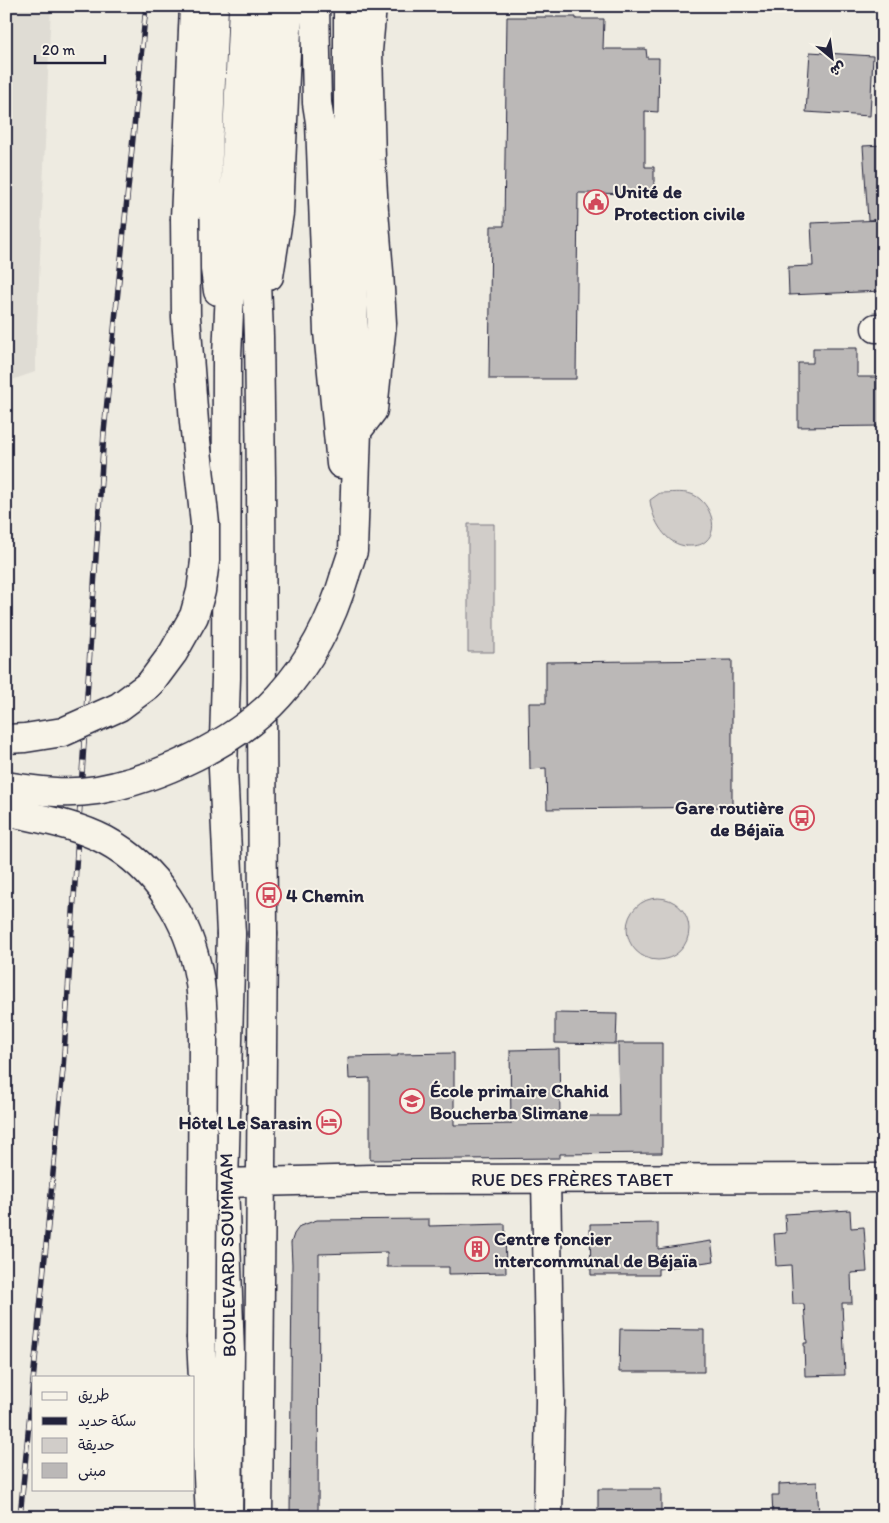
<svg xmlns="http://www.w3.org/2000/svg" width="889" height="1523" font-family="Itim,'Playpen Sans Arabic',sans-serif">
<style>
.built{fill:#dfdcd4}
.green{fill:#d1cdc9;stroke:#7a7882}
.building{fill:#bbb8b7;stroke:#22223b}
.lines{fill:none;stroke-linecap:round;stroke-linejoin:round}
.street-casing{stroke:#22223b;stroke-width:31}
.secondary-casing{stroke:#22223b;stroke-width:31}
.primary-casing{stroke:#22223b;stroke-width:31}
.highway-casing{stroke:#22223b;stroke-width:31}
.street{stroke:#f7f3e8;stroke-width:28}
.secondary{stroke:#f7f3e8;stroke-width:28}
.primary{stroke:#f7f3e8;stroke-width:28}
.highway{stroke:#f7f3e8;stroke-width:28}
.rail-casing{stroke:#22223b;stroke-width:5.5}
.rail{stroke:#f7f3e8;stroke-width:4;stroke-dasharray:11;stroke-linecap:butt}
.primary-bridge-casing{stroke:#22223b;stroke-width:31;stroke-linecap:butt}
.highway-bridge-casing{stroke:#22223b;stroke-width:31;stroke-linecap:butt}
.primary-bridge{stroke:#f7f3e8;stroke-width:28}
.highway-bridge{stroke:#f7f3e8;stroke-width:28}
.labels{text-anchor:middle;stroke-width:4;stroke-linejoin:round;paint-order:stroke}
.poi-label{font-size:19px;font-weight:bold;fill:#22223b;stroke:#f7f3e8;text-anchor:start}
.street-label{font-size:19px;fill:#22223b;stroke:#f7f3e8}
</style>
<rect width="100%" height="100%" fill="#eeebe1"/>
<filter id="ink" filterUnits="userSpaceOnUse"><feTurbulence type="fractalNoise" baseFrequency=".02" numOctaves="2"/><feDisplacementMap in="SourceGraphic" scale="10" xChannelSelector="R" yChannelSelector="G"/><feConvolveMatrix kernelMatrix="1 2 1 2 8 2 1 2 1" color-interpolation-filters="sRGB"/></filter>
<g filter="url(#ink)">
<path class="built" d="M6,6h45l-16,366 -29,10z"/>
<path class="green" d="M660,493c10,0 21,-2 31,1 17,5 30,34 15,47 -6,5 -11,5 -18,5 -22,0 -36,-26 -38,-46z
M468,524h26v128h-26z
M627 929a31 31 0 1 1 62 0a31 31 0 1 1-62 0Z"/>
<path class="building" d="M507,17h69v2h28l-1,30h43l1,9h12l-1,54 -13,-1v56h9v27l-76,-1 -2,186h-87l2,-153h13z
M810,52l63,4 -3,60 -64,-4z
M883,145v74l-15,1 -5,-74z
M883,220v71l-94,4 -1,-28 25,-1 -2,-43z
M813,348h44v29h21v12h5v37l-85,1v-64h15z
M732,660v147l-185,2 -1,-41 -16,1 -1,-66h17v-41z
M555,1013l62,1 -1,30 -61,-1z
M618,1043h44v110l-102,1v4l-190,2v-82l-21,1 -1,-22 50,-1v-2l56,-1v72l57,-1 -1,-74 49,-1 1,67h59z
M850,1210l1,18 13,-1 3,45 -16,1 1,30h-10l3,72 -40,1 -1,-33h3l-3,-39h-11l-2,-39 -15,1 -2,-32 12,-1 -1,-19z
M429,1219v7l76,-2 1,49 -57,1v-7h-62v-15l-68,2 -1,262 -28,-1 2,-251 -1,-21 3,-9 6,-8 17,-6z
M658,1223v26l53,-8 3,20 -56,8v6h-67l-1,-51z
M620,1329l84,1v42h-85z
M817,1482l2,35h-46l-1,-22h7v-11z
M598,1489h63v28h-63z"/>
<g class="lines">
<defs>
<path id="street" d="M876,328h7
M546,1179l4,222 -2,116"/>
<path id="secondary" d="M357,431l16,-21 9,-87 -3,-51 -5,-61 -3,-51 -3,-109 4,-45
M224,1183l148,-4 511,-1"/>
<path id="primary" d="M201,1339l9,178
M228,1517l2,-164 -6,-170 7,-249
M258,1517l5,-583"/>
<path id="highway" d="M214,6l-8,198 12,87
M315,6l2,97 3,19 8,210 13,132
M185,218l9,-212
M269,276l10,-63 9,-207
M345,575l8,-24 4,-120 -9,-295v-130
M231,934l-8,-165 3,-91 1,-322 16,-350
M263,934l-2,-456 -2,-142 -4,-110 8,-220"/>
</defs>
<use href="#street" class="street-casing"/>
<use href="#secondary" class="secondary-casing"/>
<use href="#primary" class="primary-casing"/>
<use href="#highway" class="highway-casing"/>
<use href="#street" class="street"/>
<use href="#secondary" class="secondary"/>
<use href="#primary" class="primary"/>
<use href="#highway" class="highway"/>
<defs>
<path id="rail" d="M20,1517l43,-448 41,-637 42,-426"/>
</defs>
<use href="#rail" class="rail-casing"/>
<use href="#rail" class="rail"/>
<defs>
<path id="primary-bridge" d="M6,811c33,8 69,13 99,29 52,28 84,80 94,137 4,21 4,43 4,64l-2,298"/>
<path id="highway-bridge" d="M6,739l19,-1 38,-6 56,-25 31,-23 23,-31 21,-37 7,-25 4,-30v-37l-11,-102 -8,-105 -1,-99
M6,786c30,5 61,9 91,4 61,-11 140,-47 182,-94 31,-34 53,-76 66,-121"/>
</defs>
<use href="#primary-bridge" class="primary-bridge-casing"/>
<use href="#highway-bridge" class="highway-bridge-casing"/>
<use href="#primary-bridge" class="primary-bridge"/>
<use href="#highway-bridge" class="highway-bridge"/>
</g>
</g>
<defs>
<symbol id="civic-ring" viewBox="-11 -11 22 22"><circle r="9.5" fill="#f7f3e8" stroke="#d1495b" stroke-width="1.5"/><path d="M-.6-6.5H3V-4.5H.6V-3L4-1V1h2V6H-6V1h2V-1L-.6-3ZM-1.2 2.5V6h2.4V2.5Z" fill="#d1495b"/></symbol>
<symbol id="bus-ring" viewBox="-11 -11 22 22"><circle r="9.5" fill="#f7f3e8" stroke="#d1495b" stroke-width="1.5"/><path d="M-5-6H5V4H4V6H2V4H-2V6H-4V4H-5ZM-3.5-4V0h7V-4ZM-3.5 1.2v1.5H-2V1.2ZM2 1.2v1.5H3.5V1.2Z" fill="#d1495b"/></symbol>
<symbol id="school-ring" viewBox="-11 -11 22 22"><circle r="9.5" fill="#f7f3e8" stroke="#d1495b" stroke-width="1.5"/><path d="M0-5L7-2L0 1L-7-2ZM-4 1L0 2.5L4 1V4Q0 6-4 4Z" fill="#d1495b"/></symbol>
<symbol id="hotel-ring" viewBox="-11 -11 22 22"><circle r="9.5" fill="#f7f3e8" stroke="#d1495b" stroke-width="1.5"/><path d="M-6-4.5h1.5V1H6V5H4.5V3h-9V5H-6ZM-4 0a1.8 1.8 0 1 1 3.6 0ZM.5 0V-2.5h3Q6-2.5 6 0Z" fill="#d1495b"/></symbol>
<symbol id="building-ring" viewBox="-11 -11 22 22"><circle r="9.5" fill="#f7f3e8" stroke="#d1495b" stroke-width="1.5"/><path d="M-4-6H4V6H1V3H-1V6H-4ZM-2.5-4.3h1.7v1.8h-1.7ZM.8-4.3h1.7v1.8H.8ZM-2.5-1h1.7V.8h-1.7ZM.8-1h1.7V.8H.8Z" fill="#d1495b"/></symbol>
</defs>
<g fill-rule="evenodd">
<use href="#civic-ring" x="582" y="188" width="28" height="28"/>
<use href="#bus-ring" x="788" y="804" width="28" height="28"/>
<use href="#bus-ring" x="255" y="881" width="28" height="28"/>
<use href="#school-ring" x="398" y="1087" width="28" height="28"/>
<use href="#hotel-ring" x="315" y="1108" width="28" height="28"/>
<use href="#building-ring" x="463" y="1235" width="28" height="28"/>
</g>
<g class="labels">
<g class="poi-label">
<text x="614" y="198">Unité de<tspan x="614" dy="22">Protection civile</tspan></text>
<text x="784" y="814" text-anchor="end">Gare routière<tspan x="784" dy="22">de Béjaïa</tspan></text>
<text x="286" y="902">4 Chemin</text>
<text x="430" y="1097">École primaire Chahid<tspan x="430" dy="22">Boucherba Slimane</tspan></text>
<text x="312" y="1129" text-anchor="end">Hôtel Le Sarasin</text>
<text x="494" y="1245">Centre foncier<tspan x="494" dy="22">intercommunal de Béjaïa</tspan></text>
</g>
<g class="street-label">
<text x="572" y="1186">RUE DES FRÈRES TABET</text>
<text transform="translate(227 1255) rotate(-91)" y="7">BOULEVARD SOUMMAM</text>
</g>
</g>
<rect width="889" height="1523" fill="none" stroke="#f7f3e8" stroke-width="25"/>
<rect x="12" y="12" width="864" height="1498" fill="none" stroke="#22223b" stroke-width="2" filter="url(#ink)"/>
<rect x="32" y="1376" width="162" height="115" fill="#f7f3e8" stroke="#a29fa3"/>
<rect x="42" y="1392" width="25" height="8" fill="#f7f3e8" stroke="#a29fa3"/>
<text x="78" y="1400" font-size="15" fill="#22223b">طريق</text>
<rect x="42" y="1417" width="25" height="8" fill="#22223b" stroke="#a29fa3"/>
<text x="78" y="1426" font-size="15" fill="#22223b">سكة حديد</text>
<rect x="42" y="1438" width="25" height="15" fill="#d1cdc9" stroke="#a29fa3"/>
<text x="78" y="1450" font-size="15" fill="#22223b">حديقة</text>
<rect x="42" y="1463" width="25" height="15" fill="#bbb8b7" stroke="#a29fa3"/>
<text x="78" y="1476" font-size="15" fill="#22223b">مبنى</text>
<g transform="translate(832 58) rotate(151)" stroke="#f7f3e8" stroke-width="4" paint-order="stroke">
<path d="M0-4L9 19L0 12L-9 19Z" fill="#22223b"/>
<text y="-8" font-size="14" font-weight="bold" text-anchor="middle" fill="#22223b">ش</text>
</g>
<path d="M35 55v8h70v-8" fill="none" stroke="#22223b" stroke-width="2.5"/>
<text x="42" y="55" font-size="15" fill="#22223b" stroke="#f7f3e8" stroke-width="4" paint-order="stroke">20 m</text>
</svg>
